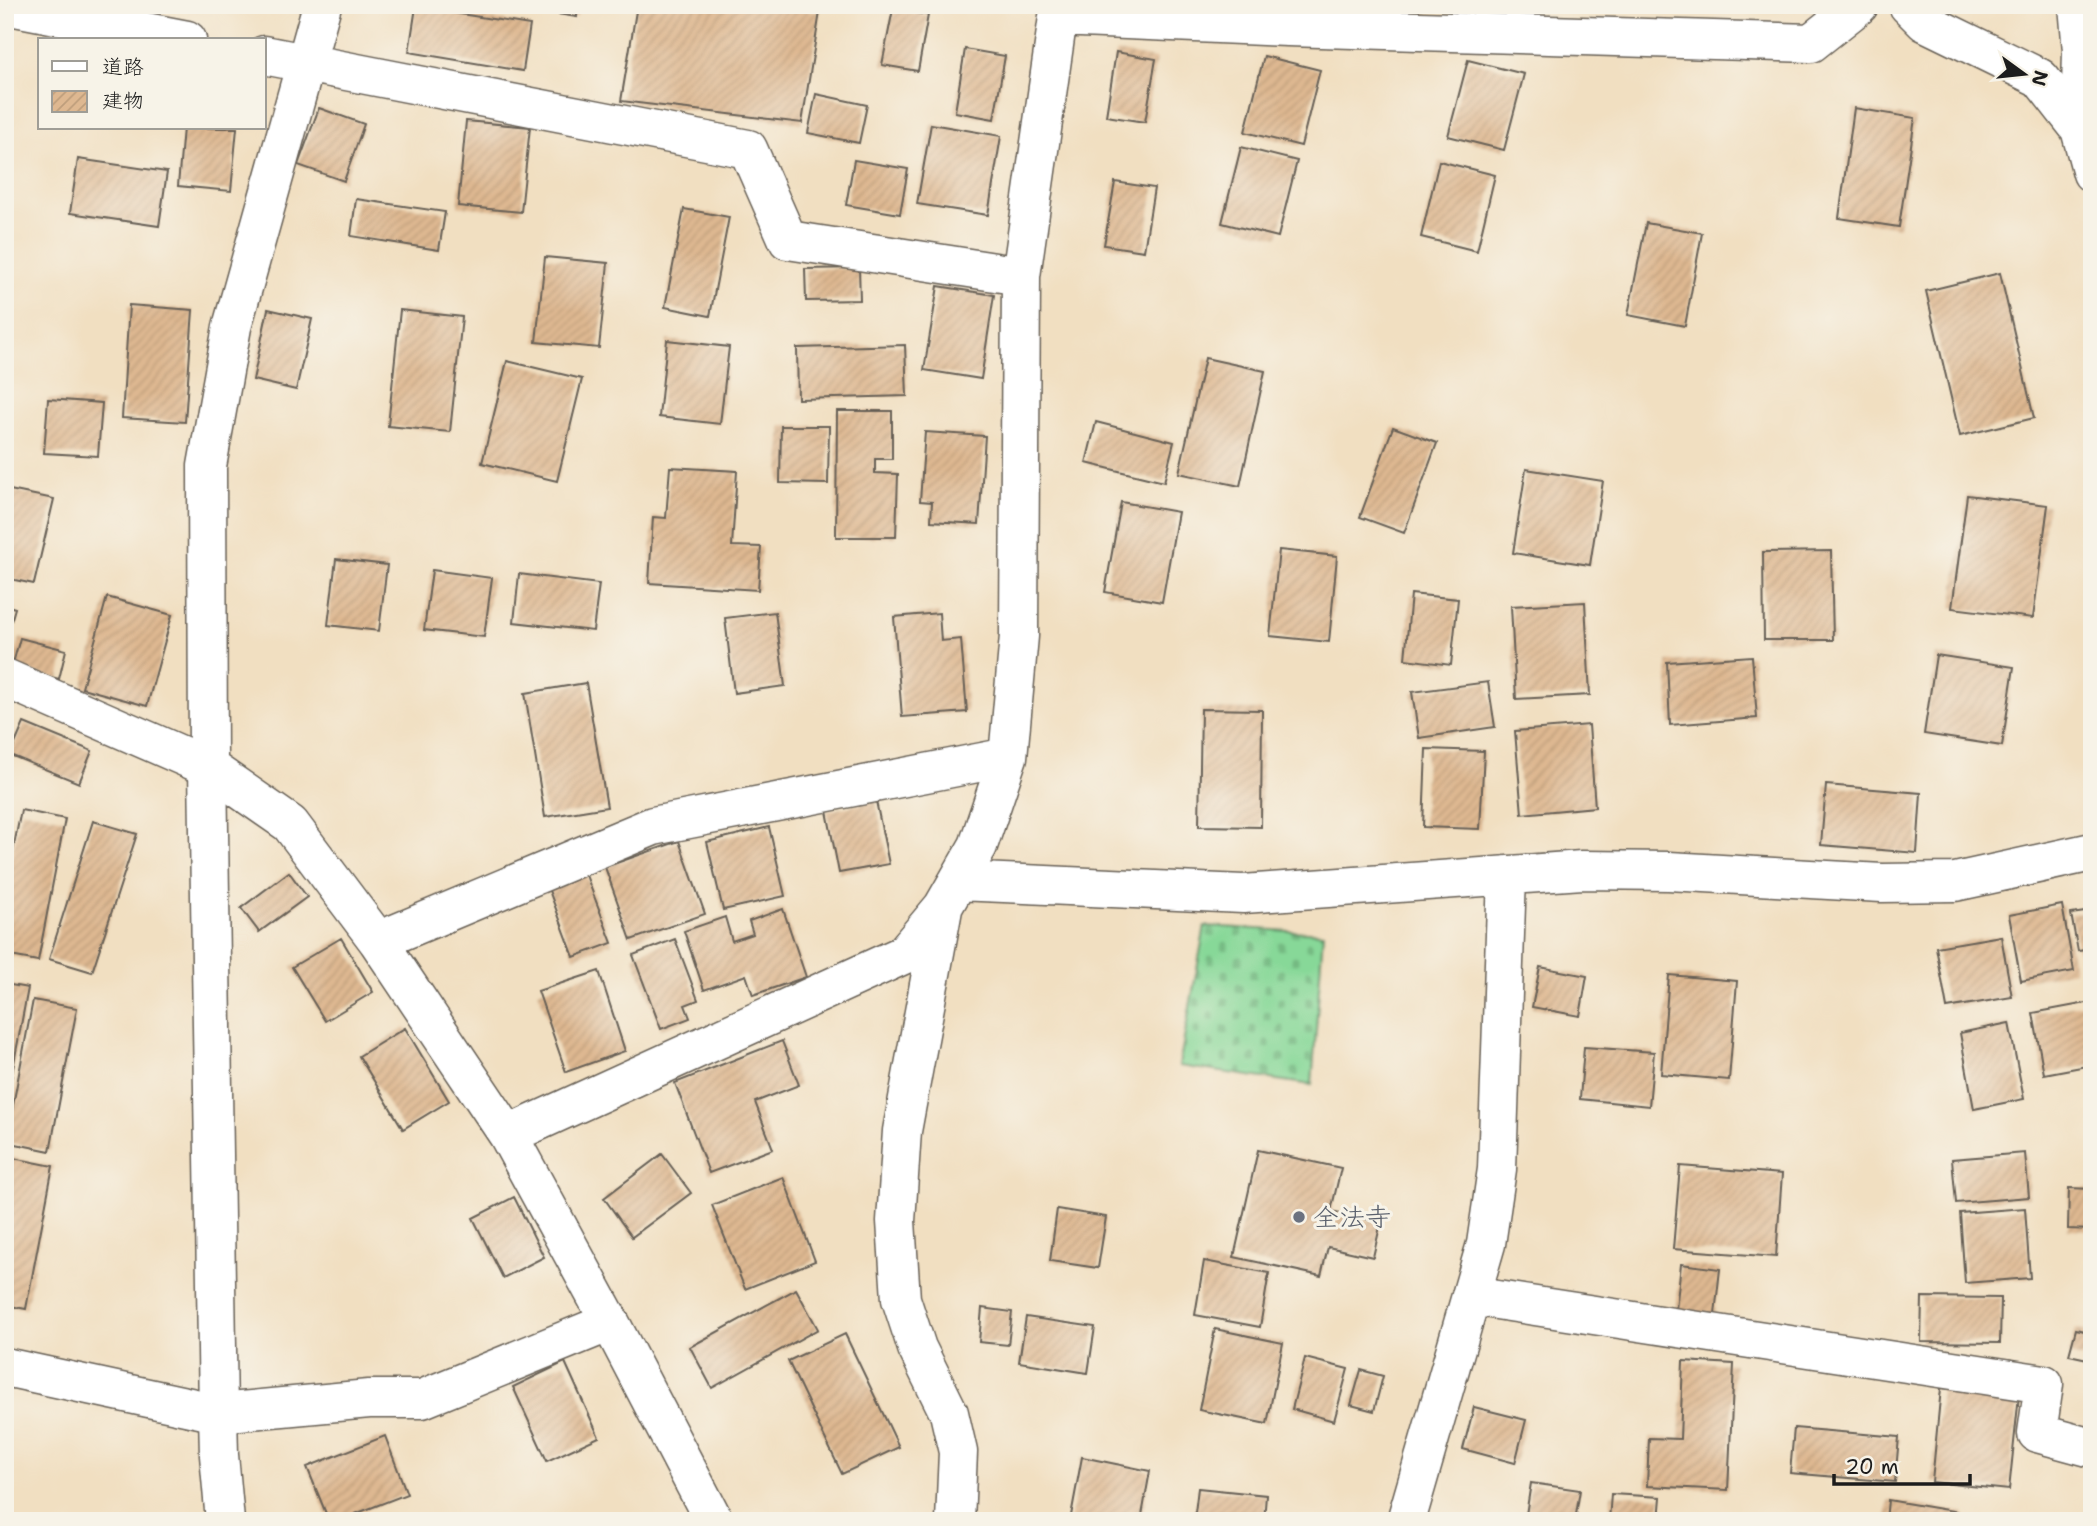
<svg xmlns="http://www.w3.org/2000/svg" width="2097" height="1526" font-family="'Shantell Sans','Klee One',sans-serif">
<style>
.cemetery{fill:url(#cemetery-stones);stroke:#527a5a;stroke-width:2}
.building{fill:url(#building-hatch)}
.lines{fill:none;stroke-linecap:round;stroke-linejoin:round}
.minor-casing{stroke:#676056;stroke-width:41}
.tertiary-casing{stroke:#676056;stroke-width:41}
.minor{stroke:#fff;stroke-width:38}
.tertiary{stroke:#fff;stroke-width:38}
.worship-dot{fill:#6b7280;stroke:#f7f3e8;stroke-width:2.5}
.labels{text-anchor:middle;stroke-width:6;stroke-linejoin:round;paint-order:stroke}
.worship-label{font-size:26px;fill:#5b616d;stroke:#f7f3e8;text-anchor:start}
</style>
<defs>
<pattern id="cemetery-stones" width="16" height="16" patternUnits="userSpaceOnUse" patternTransform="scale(1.75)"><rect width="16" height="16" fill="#87d898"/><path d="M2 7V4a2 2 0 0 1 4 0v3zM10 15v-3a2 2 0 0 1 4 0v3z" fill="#74b982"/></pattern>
<pattern id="building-hatch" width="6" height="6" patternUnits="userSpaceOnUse" patternTransform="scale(1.75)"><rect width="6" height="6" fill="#deb891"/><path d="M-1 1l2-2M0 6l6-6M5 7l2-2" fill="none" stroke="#be9e7c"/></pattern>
</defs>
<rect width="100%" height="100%" fill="#f7f3e8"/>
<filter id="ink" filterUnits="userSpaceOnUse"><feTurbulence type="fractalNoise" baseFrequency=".0143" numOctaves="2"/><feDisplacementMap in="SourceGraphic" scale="14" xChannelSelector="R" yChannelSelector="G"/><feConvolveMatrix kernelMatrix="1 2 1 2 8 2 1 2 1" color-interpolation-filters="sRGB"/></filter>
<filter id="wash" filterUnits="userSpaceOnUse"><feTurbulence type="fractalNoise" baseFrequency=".00686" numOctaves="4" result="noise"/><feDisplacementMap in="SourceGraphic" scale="28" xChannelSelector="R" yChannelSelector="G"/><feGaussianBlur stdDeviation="1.57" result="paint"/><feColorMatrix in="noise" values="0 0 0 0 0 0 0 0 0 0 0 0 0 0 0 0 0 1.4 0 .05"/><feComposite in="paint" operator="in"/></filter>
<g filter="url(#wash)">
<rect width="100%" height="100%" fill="#f1dfc1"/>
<path class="cemetery" d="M1205,926l118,7 -11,152 -133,-19z"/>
<g id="blocks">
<path class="building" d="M501,5h77l-1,12z
M637,5h115l68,7 -18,111 -181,-22z
M416,7l114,18 -7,46 -114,-19z
M893,9l35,6 -10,56 -36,-6z
M965,49l40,7 -11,63 -39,-7z
M1116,52l40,7 -11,63 -39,-6z
M1264,56l56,14 -19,76 -56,-14z
M1468,60l56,14 -20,76 -56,-14z
M816,94l51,11 -8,38 -51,-10z
M319,108l45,16 -20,57 -46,-16z
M1854,108l61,10 -16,109 -60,-9z
M466,121l64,6 -9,85 -63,-6z
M931,124l70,12 -13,79 -71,-11z
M183,128h54l-6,63 -53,-5z
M1241,147l56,14 -19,76 -56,-14z
M78,159l89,13 -8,54 -89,-13z
M854,160l54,9 -8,45 -54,-9z
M1439,161l56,14 -18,76 -56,-14z
M1115,182l39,6 -10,63 -40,-6z
M356,199l89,13 -6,38 -88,-14z
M684,209l45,8 -19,99 -45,-9z
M1646,223l56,10 -17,93 -57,-11z
M545,257l63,6 -9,85 -63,-6z
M859,268l1,32 -54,1 -1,-32z
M2000,273l34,145 -74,18 -34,-145z
M938,286l56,9 -13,84 -57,-9z
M129,305l64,5 -8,112 -63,-4z
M268,309l44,10 -16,71 -43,-10z
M400,310l62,7 -12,115 -62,-6z
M667,340l62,7 -9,77 -61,-7z
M905,345l2,51 -109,3 -1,-51z
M1205,358l60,13 -25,115 -61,-13z
M507,361l75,18 -25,102 -75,-18z
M48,399l54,4 -4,53 -54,-3z
M837,411h55v48h-17v14l23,1 -2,63h-60z
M1096,422l78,20 -10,40 -78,-19z
M781,426h48l-1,58 -48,-1z
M1393,427l44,16 -33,90 -44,-16z
M925,432l60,4 -6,88 -48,-3 1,-19 -12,-1z
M670,467l67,4 -5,75 29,1 -3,43 -109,-7 4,-66 13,1z
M1526,469l77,12 -13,84 -77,-12z
M5,489l49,10 -20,85 -29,-6z
M1967,495l81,10 -15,113 -81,-10z
M1121,502l57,10 -16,90 -57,-10z
M1279,550l58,6 -8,86 -59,-6z
M1831,551l2,89h-69l-1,-88z
M336,559l51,6 -8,66 -51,-6z
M432,570l60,8 -8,59 -60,-7z
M519,574l80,10 -6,47 -79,-9z
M1411,594l47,5 -7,66 -46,-6z
M107,597l65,18 -25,91 -65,-18z
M1585,602l5,93 -74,4 -5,-93z
M5,605l10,3 -9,31h-1z
M775,612l10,74 -51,7 -9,-75z
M939,613l2,28 20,-2 6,73 -65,5 -8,-100z
M20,638l46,12 -7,29 -47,-12z
M1936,655l78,12 -12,79 -78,-12z
M1752,656l5,62 -87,7 -3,-63z
M1488,682l7,45 -76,11 -7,-46z
M586,683l21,124 -62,10 -20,-124z
M1201,709l61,1 -1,117 -62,-1z
M24,723l68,28 -13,32 -69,-28z
M1589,725l6,82 -73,7 -7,-83z
M1426,749l58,2 -4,78 -57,-2z
M1826,785l95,8 -4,60 -96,-8z
M876,801l13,63 -50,9 -12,-62z
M21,810l44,9 -27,142 -33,-6v-64z
M93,821l44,13 -45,138 -43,-13z
M769,827l16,69 -62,14 -16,-68z
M679,841l26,73 -74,26 -26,-73z
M584,870l28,73 -38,14 -27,-72z
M289,872l18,25 -48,35 -18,-24z
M2062,905l12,66 -53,10 -12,-66z
M783,909l23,68 -53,18 -7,-20 -42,15 -20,-59 41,-14 7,24 21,-7 -4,-13z
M2092,911v38l-14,2 -7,-37z
M2001,936l11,61 -65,11 -11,-61z
M341,938l32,54 -48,29 -33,-54z
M675,939l23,61 -13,5 5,13 -29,11 -28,-74z
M1540,967l47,9 -7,40 -48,-9z
M599,971l26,80 -59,21 -28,-81z
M1669,975l68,6 -8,99 -68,-6z
M5,984l23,4 -21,112h-2z
M33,1000l44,8 -27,143 -44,-9z
M2092,1002v63l-48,9 -11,-61z
M2009,1023l15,76 -50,10 -14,-76z
M405,1028l44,73 -46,28 -44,-73z
M782,1041l17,44 -44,17 18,47 -64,24 -34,-90z
M1584,1047l70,5 -5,54 -69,-7z
M1258,1150l83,18 -10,43 50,11 -8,35 -45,-10 -7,29 -87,-19z
M2025,1153l4,44 -73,6 -4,-44z
M662,1154l29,39 -59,44 -28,-39z
M8,1157l45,9 -27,143 -21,-4v-131z
M1680,1166l102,8 -6,83 -103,-8z
M783,1177l32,84 -70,28 -33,-84z
M2069,1188l23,1v41l-24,-1z
M514,1197l30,60 -41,21 -30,-60z
M2025,1208l5,70 -65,5 -5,-70z
M1057,1209l49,8 -8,51 -48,-7z
M1204,1261l65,12 -9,54 -65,-12z
M1681,1264l39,5 -5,45 -39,-4z
M796,1289l22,40 -106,59 -22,-41z
M1922,1297l79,1 -1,45 -79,-1z
M982,1308l30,4 -4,33 -29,-3z
M1026,1317l69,10 -7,46 -69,-11z
M1215,1329l68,14 -16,81 -68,-14z
M2076,1329l16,4v27l-23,-5z
M845,1334l54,113 -57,27 -54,-113z
M1305,1358l43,11 -14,52 -42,-12z
M1683,1361l51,3 -6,126 -81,-4 2,-48 31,1z
M565,1362l34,75 -52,24 -34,-74z
M1361,1370l22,6 -9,35 -23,-6z
M1941,1388l78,7 -10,95 -77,-8z
M1474,1407l52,13 -11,43 -52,-14z
M1794,1428l105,9 -4,45 -105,-9z
M385,1436l22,58 -70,27h-8l-22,-54z
M1082,1457l68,14 -9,50h-71z
M1531,1483l49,7 -5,31h-50z
M1198,1488l68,7 -2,26h-70z
M1611,1494l50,3 -2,24h-50z
M1888,1500l77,13 -1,8h-78z"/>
</g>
</g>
<g filter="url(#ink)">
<use href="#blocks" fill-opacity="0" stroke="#676056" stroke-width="2"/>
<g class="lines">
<defs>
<path id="minor" d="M5,5l182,35
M2078,5l4,46 -2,78
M264,55l484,94 40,91 233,36
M5,678l203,89 82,57 88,117 130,194 102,187 104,199
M208,767l-1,-301 25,-139 90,-322
M958,881l285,13 339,-24 87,1 213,12 73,-1 137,-30
M943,909l-41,222 -6,90 5,78 16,49 32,65 9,39 -3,69
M378,941l275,-115 355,-69
M508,1135l395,-180 40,-48 35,-61 30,-89 11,-121 2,-360 37,-259 230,10 523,16 48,-38
M1471,1296l573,88 -7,49 55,15
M5,1367l213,46 151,-14h53l188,-77
M1406,1521l80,-277 11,-75 10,-294"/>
<path id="tertiary" d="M1908,5l17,17 115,56 40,51 12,44
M208,767l10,646 1,42 6,66"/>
</defs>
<use href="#minor" class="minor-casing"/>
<use href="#tertiary" class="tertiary-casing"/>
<use href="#minor" class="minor"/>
<use href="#tertiary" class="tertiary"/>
</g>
</g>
<circle class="worship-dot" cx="1299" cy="1217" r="7"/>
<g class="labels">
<g class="worship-label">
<text x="1313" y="1226">全法寺</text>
</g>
</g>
<rect width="2097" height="1526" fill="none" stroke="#f7f3e8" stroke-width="28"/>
<rect x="38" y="38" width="228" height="91" fill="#f7f3e8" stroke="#9f9d96" stroke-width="2"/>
<rect x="52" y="61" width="35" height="10" fill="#ffffff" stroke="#9f9d96" stroke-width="2"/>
<text x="102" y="74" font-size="21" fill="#1c1c1c">道路</text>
<rect x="52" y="91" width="35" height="21" fill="url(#building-hatch)" stroke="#9f9d96" stroke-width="2"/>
<text x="102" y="108" font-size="21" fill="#1c1c1c">建物</text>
<g transform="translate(2024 74) rotate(105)" stroke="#f7f3e8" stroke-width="5" paint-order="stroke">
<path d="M0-5L12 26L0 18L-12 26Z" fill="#1c1c1c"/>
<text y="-10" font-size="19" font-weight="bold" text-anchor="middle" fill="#1c1c1c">N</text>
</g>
<path d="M1834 1474v10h136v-10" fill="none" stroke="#1c1c1c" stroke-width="3.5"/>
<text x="1845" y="1474" font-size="21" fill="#1c1c1c" stroke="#f7f3e8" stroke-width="5" paint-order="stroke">20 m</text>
</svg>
